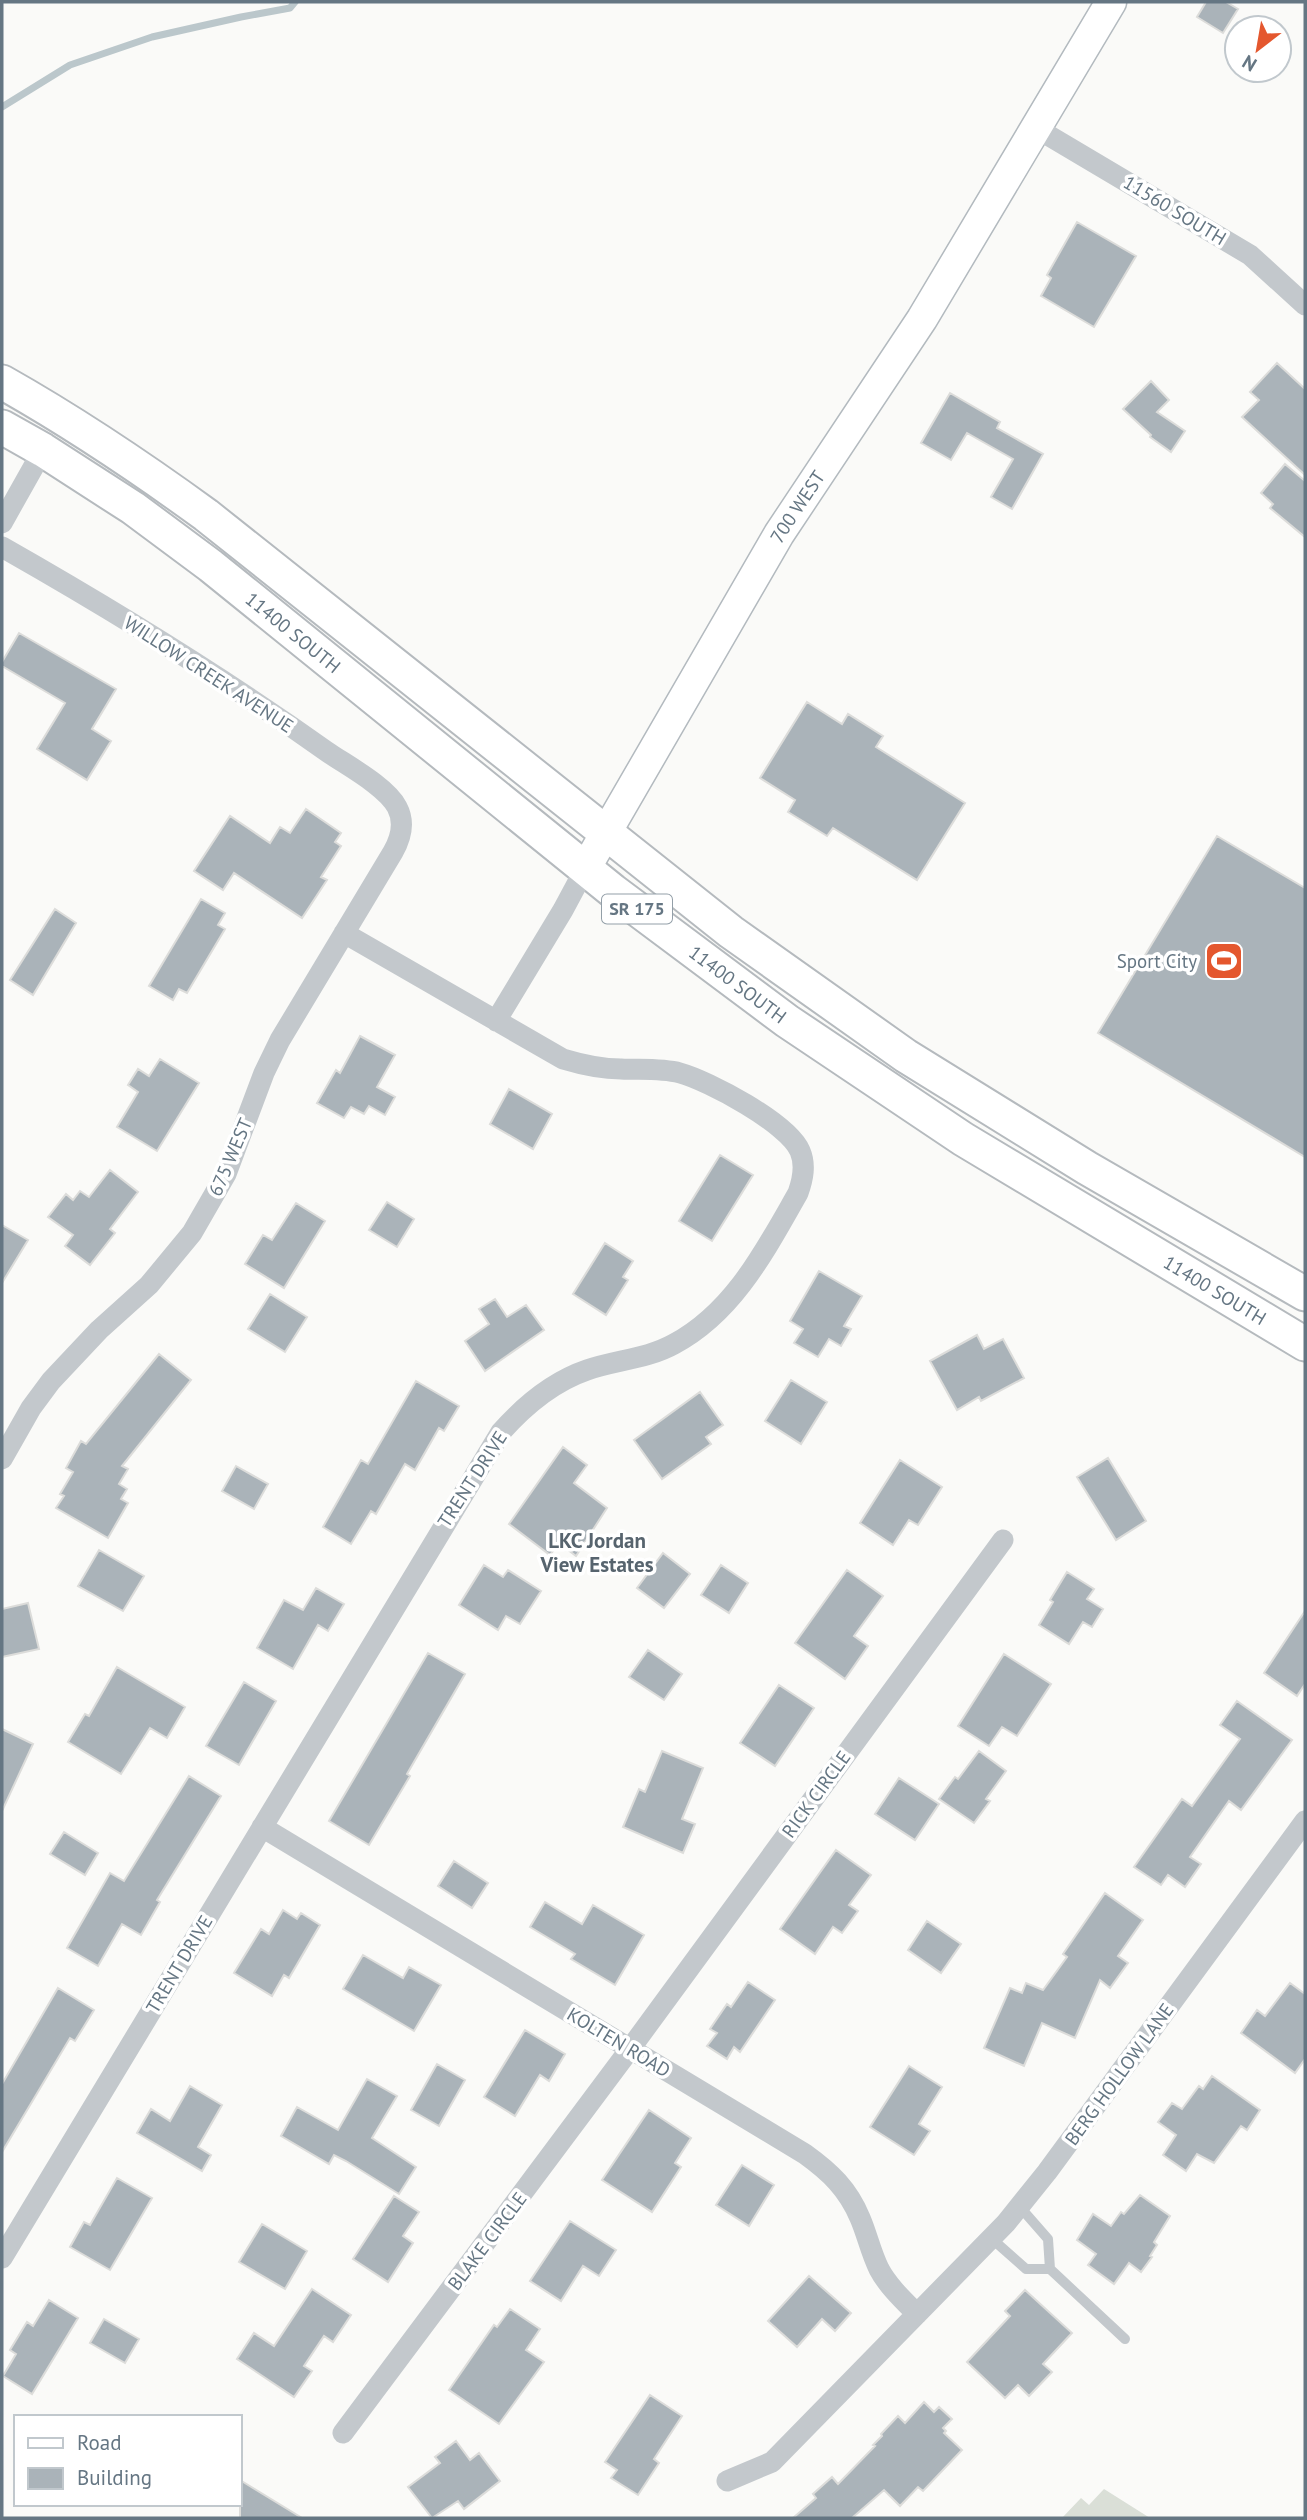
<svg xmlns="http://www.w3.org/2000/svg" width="1307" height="2520" font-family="'PT Sans',sans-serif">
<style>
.green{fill:#dadfd7}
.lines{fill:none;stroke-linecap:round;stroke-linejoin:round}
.stream{stroke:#bbc7cb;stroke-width:7}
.building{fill:#aab3b9;stroke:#dcdcda;stroke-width:2}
.secondary-casing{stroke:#b3babf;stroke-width:33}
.primary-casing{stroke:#b5babe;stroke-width:37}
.lane{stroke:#c3c8cc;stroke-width:10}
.street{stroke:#c3c8cc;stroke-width:21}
.secondary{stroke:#fff;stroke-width:30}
.primary{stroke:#fff;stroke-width:33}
.labels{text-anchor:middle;stroke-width:7;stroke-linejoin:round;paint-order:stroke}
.shield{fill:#fff;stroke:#939fa8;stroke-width:2}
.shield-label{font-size:18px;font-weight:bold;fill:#657683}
.street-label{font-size:19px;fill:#657683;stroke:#fff}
.poi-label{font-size:19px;fill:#657683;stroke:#fff;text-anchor:end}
.neighbourhood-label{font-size:21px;font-weight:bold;fill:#57646e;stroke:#fff}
</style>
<rect width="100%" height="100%" fill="#fafaf8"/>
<path class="green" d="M1104,2489l46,29h-88l19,-20 8,7z"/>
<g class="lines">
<path class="stream" d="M2,107l68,-42 82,-28 89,-20 49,-9 5,-6"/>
</g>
<path class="building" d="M1206,2h20l12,7 -15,24 -26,-16z
M1077,222l59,34 -42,71 -53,-31 10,-18 -4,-3z
M1277,363l28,26v86l-63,-58 17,-17 -9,-8z
M1151,381l18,19 -12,12 28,19 -14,21 -21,-15 1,-2 -28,-26z
M950,393l50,29 -3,6 46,26 -31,55 -21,-12 22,-38 -46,-26 -16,27 -30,-17z
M1285,464l20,17v56l-35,-29 3,-4 -12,-11z
M19,633l97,56 -24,40 19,12 -24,39 -50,-31 28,-46 -63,-37v-4z
M807,702l35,22 6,-10 35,22 -7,11 89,56 -48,77 -84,-52 -6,8 -39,-24 7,-12 -35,-22z
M306,809l35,24 -6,9 6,4 -20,31 6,3 -25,38 -68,-45 -11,17 -29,-19 36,-55 40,27 10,-16 10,6z
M1217,836l88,52v269l-207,-124z
M201,899l24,14 -7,12 7,4 -38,64 -8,-4 -6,11 -24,-14z
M55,909l21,14 -43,72 -23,-15z
M360,1036l35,19 -18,32 18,10 -10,18 -16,-9 -5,8 -13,-7 -7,11 -27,-15 19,-33 4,3z
M160,1059l39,24 -42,68 -40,-24 21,-35 -10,-7 10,-16 11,7z
M509,1089l43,25 -19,35 -43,-25z
M720,1155l33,20 -41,66 -33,-20z
M110,1170l28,22 -28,37 5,4 -25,32 -25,-19 8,-11 -25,-18 18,-23 7,6 7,-9 9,6z
M387,1202l27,17 -17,28 -28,-17z
M296,1203l29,18 -41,67 -39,-24 18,-29 9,5z
M2,1225l26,15 -26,43z
M605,1243l28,18 -10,16 5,3 -22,35 -33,-21z
M819,1271l43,25 -18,30 7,3 -10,17 -12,-7 -11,18 -24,-14 9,-14 -13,-8z
M270,1294l37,23 -22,35 -37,-23z
M495,1299l12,18 19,-12 18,25 -59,41 -20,-30 24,-17 -10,-15z
M977,1335l7,14 19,-10 21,39 -43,23 -2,-4 -22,13 -27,-49z
M159,1354l32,26 -69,86 6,3 -9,15 8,5 -6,10 7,4 -20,35 -52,-30 8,-12 -4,-2 13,-22 -7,-4 15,-27 5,3z
M791,1380l36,22 -26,42 -36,-23z
M416,1381l43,25 -15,25 -5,-3 -24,42 -10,-6 -29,50 -5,-3 -20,33 -28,-17 38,-67 7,4z
M700,1392l23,33 -17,12 5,7 -49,35 -28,-39z
M563,1447l24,18 -13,18 33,25 -31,48 -17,-13 -9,12 -41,-31z
M1108,1458l38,63 -30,19 -39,-63z
M900,1460l42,27 -24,38 -9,-5 -16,25 -33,-22z
M236,1466l32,18 -14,25 -32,-18z
M99,1550l45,26 -21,35 -45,-25z
M663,1553l27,21 -26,34 -27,-20z
M484,1565l19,12 5,-7 33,21 -21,33 -14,-8 -8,14 -39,-25z
M721,1565l27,18 -19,30 -28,-18z
M847,1570l36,26 -29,40 14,10 -23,33 -50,-36z
M1067,1572l27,17 -7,10 16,10 -11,18 -9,-5 -14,22 -30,-19 14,-23 -3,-2z
M316,1588l28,16 -16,27 -10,-6 -25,44 -36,-21 27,-48 19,10z
M28,1603l11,46 -37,8v-48z
M1305,1611v73l-8,12 -33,-23z
M648,1650l34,24 -18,26 -35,-23z
M428,1653l37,21 -58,100 3,2 -41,69 -40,-24z
M1004,1654l47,30 -34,52 -15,-9 -13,19 -31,-20z
M117,1667l68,40 -18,31 -17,-10 -29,46 -53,-32 17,-28 4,2z
M244,1682l32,19 -37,64 -33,-19z
M779,1685l35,23 -39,58 -35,-23z
M1237,1701l55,39 -51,70 -12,-9 -39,56 11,7 -16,23 -17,-12 -7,10 -27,-18 48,-68 10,7 48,-67 -20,-14z
M2,1729l31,15 -31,67z
M662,1751l41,17 -21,51 13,5 -12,29 -60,-26 16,-38 6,3z
M979,1751l27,20 -20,28 4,2 -16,22 -35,-24 16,-22 3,2z
M189,1776l32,20 -64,104 3,2 -19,33 -19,-11 -24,42 -31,-18 43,-75 14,8z
M899,1778l40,26 -24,36 -40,-26z
M64,1832l34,21 -13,22 -35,-21z
M836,1850l35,25 -22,30 9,6 -16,22 -9,-6 -18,27 -35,-25z
M454,1861l34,22 -16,25 -34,-22z
M1105,1893l38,27 -25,36 10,7 -18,25 -10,-8 -25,58 -33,-15 -18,43 -40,-18 26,-60 12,5 4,-10 17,7 24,-33 -4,-3z
M545,1902l37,22 11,-19 51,30 -29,50 -44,-26 4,-5 -45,-27z
M283,1910l14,9 4,-6 19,12 -31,53 -5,-3 -12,21 -38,-23 27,-44 8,5z
M927,1921l34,23 -20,29 -33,-23z
M363,1955l40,23 6,-11 32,18 -27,46 -71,-42z
M748,1982l27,18 -35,52 -6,-5 -7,12 -20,-13 10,-13 -7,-4 17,-25 4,3z
M1290,1983l15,11v65l-10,14 -54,-40 16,-23 8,6z
M58,1988l36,22 -19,31 -5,-3 -68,114v-68z
M525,2030l40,24 -16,27 -9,-6 -25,41 -31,-19z
M437,2064l28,16 -26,46 -28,-16z
M909,2066l33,21 -23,37 11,7 -16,24 -44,-28z
M1212,2076l48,34 -13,20 -6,-4 -27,37 -17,-9 -11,17 -23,-16 13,-20 -18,-13 14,-19 10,6 17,-23 4,3z
M367,2079l30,17 -25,42 44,29 -17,27 -53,-33 -12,-6 -5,9 -48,-28 16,-29 41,23z
M190,2086l32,19 -24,42 13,8 -9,16 -65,-38 14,-24 19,12z
M649,2110l42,28 -16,25 6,4 -29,45 -50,-32z
M742,2165l32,20 -25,41 -33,-21z
M117,2178l35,20 -42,72 -40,-23 14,-25 6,3z
M1140,2195l30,21 -16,26 3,3 -7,11 2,1 -11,15 -12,-9 -15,21 -26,-19 8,-11 -19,-14 16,-26 18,12 10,-14 3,2z
M394,2196l25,16 -16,24 10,7 -25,39 -35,-23z
M570,2221l46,29 -17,26 -16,-10 -22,35 -31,-20z
M262,2224l45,27 -22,38 -46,-27z
M809,2276l42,37 -16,18 -13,-12 -25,28 -29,-26z
M312,2289l39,26 -18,27 -9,-6 -20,30 8,5 -18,26 -57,-38 17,-26 20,13z
M1025,2290l47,43 -29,31 9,8 -23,24 -11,-11 -13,13 -38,-36 43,-46 -5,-5z
M49,2300l29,18 -46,76 -29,-18 13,-22 -6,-4 17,-28 6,4z
M510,2309l30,20 -14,21 18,12 -45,62 -50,-34 45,-65 3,2z
M104,2319l35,20 -14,24 -35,-20z
M650,2395l32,21 -28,43 5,4 -21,32 -27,-17 6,-8 -12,-8z
M924,2402l10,10 5,-5 13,12 -9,9 3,3 -2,2 18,17 -39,41 -5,-4 -18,19 -16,-16 -32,28h-59l23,-20 -3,-4 19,-17 6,7 37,-38 -2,-1 9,-9 -1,-2 17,-18 7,7z
M456,2441l14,19 9,-7 21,28 -36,28 -6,-8 -26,17 -24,-31 32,-24 -5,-6z
M240,2480l62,38h-62z"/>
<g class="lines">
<defs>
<g id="secondary">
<path id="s1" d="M585,869l194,-335 143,-215 189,-317"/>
</g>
<g id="primary">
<path d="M2,382c71,40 138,85 204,133l525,417 175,124 181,112 218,126"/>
<path id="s2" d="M2,427l41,23 90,58 78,58 402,325 174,130 176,118 342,205"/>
</g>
</defs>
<use href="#secondary" class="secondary-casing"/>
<use href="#primary" class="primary-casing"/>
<path class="lane" d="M1020,2207l28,32 2,30
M991,2238l35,31h24l75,70"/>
<path class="street" d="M1036,128l214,127 55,50
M2,523l41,-73
M2,547c111,63 220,130 324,204 20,14 60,35 71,56 8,15 4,31 -4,45l-113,188 -16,33 -38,101 -34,59 -43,52 -50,45 -48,51 -20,27 -29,51
M496,1021l67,-111 22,-41
M262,1827l543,327c25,18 43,35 55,64 7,16 11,35 19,51 9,17 24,31 38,45
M2,2258l499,-826c24,-27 51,-50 86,-62 29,-10 60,-11 87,-26 60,-32 92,-95 124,-151 5,-14 8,-28 2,-42 -12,-28 -91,-70 -120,-78 -19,-5 -39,-3 -59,-4 -20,0 -38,-4 -58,-10l-219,-126
M343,2433l287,-384 373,-509
M727,2481l45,-19 234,-239 41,-51 258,-351"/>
<use href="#secondary" class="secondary"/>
<use href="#primary" class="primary"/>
</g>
<defs>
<symbol id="stadium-square" viewBox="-11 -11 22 22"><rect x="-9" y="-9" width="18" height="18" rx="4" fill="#e4572e" stroke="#fff"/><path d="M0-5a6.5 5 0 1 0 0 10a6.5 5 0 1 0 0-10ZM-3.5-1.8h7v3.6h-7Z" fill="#fff"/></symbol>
</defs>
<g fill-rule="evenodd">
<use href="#stadium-square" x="1202" y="939" width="44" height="44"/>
</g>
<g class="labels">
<rect class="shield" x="602" y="894.5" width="70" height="29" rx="5"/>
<g class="shield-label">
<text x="637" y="915">SR 175</text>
</g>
<g class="street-label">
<text transform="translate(1175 210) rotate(31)" y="7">11560 SOUTH</text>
<text dy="7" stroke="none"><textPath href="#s1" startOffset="420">700 WEST</textPath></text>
<text dy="7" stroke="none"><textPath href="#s2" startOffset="357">11400 SOUTH</textPath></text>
<text transform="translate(209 674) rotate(33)" y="7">WILLOW CREEK AVENUE</text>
<text dy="7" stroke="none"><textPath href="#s2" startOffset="924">11400 SOUTH</textPath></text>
<text transform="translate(230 1157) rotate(-67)" y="7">675 WEST</text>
<text dy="7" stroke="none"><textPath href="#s2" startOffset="1491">11400 SOUTH</textPath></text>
<text transform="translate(472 1479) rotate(-57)" y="7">TRENT DRIVE</text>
<text transform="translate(816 1794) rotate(-54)" y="7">RICK CIRCLE</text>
<text transform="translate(179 1964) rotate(-59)" y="7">TRENT DRIVE</text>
<text transform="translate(619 2042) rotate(31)" y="7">KOLTEN ROAD</text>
<text transform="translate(1119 2074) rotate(-54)" y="7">BERG HOLLOW LANE</text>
<text transform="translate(487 2241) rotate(-53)" y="7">BLAKE CIRCLE</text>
</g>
<g class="poi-label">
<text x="1197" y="968">Sport City</text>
</g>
<g class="neighbourhood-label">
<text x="597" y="1548">LKC Jordan<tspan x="597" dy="24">View Estates</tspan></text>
</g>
</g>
<rect width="1307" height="2520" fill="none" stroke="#657683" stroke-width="7"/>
<rect x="14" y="2415" width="228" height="91" fill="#ffffff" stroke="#c1c8cd" stroke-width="2"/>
<rect x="28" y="2438" width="35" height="10" fill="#ffffff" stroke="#c1c8cd" stroke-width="2"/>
<text x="77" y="2450" font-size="21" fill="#657683">Road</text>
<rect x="28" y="2468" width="35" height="21" fill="#aab3b9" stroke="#c1c8cd" stroke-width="2"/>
<text x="77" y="2485" font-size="21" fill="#657683">Building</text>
<g transform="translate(1258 49) rotate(211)"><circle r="33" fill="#ffffff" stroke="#c1c8cd" stroke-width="2"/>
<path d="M0-5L12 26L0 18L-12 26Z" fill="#e4572e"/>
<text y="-10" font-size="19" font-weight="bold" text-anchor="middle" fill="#657683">N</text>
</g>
</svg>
